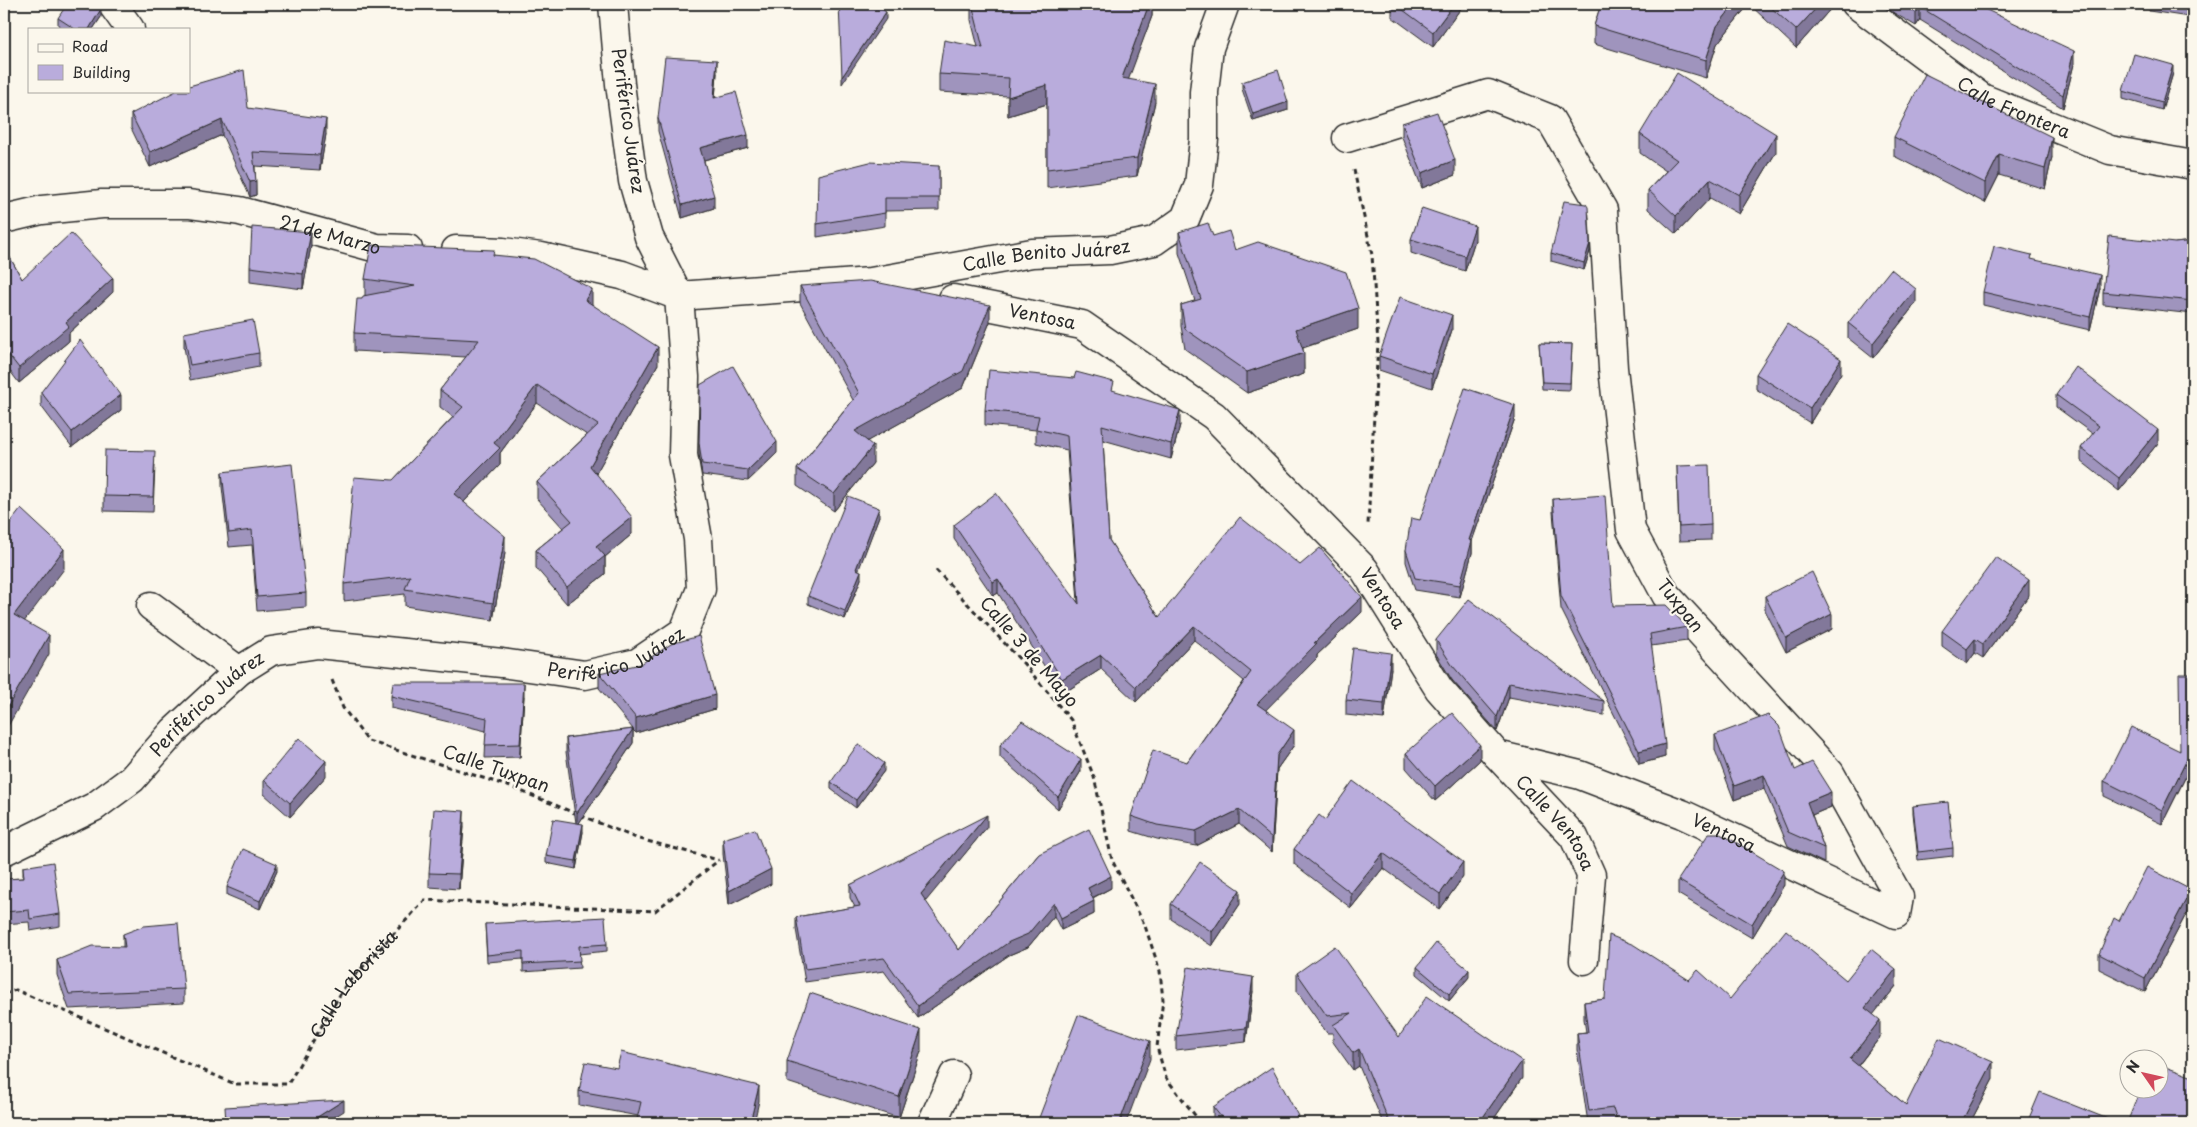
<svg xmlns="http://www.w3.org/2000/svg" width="2197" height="1127" font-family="'Playpen Sans',sans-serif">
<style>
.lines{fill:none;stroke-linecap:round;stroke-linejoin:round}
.street-casing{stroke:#2b2b2b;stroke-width:31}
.path{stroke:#2b2b2b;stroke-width:3;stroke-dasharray:5 4;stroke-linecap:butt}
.street{stroke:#fbf7ec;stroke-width:28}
.wall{fill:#9f94bd;stroke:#2b2b2b}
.shaded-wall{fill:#82789a;stroke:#2b2b2b}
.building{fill:#b9acdc;stroke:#2b2b2b}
.labels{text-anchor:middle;stroke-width:4.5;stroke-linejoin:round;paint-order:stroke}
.street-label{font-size:18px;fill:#2b2b2b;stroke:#fbf7ec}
</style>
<rect width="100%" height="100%" fill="#fbf7ec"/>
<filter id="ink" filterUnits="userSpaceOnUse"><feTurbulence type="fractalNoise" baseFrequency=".02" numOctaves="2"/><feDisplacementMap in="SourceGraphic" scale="10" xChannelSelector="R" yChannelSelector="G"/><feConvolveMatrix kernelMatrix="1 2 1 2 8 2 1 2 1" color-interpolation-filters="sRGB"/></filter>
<g filter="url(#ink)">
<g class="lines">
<defs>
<g id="street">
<path d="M112,4l18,25"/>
<path id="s2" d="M1856,4l126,94 128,52 83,15"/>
<path id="s3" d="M4,219l38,-9 60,-6h87l51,7 137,37 31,1"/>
<path id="s4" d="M456,250l47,2 38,5 81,18 57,21 192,-14 161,-29 78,-3 44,-9 31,-22 14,-34 5,-46v-47l5,-44 16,-44"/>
<path id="s5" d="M953,299l129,26 132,91 150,153 75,120 58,66 83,20 102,39 214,100 3,-17 -69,-124 -164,-178 -35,-65 -18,-162 -10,-158 -53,-91 -62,-25 -141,44"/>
<path d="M151,606l88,65"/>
<path id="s6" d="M1497,755l77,82 17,38 -7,85"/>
<path id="s7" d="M4,851l90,-44 38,-28 42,-48 65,-60 32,-20 47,-7 184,19 83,12 52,-12 47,-32 17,-42 -3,-50 -15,-84 2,-78 -6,-81 -30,-59 -16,-56 -13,-97 -7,-80"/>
<path d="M932,1123l22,-48"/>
</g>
</defs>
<use href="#street" class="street-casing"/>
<g class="path">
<path d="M1354,170l18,85 6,88 -10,181"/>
<path d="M936,570l88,94 47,56 23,57 18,83 33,66 15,45 3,29 -6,47 9,31 35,45"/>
<path d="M332,680l11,28 25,33 143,46 125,51 82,22"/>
<path id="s1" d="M4,994l12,-4 219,94h53l57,-98 80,-86 230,11 64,-51"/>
</g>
<use href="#street" class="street"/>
</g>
<path class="wall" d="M971,4h181v12l-24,63 27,23 -18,74 -90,12v-84l-39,12v-20l-69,-4v-18l39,-27 -7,-27z
M1392,4h72l-31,43 -41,-30z
M1601,4h232v2l-37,42 -47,-44 -32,40 -11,34 -112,-34v-18z
M1890,4h84l100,60 -11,44 -143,-88 -4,6 -22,-13 -4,-3z
M2134,4h59l-4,13 -40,-6v-4z
M101,17l-8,12h-30l-5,-4v-7z
M717,73l-2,25 33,50 -44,12 10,48 -32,10 -24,-87v-13z
M2173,73l-11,37 -39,-11v-8z
M1242,82l46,28 -35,11 -11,-32z
M248,108l78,26 -6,36 -65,-4 1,29 -6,2 -28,-62 -72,32 -19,-39v-14z
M1402,123l53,52 -33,13 -20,-51z
M1640,134l136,18 -37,62 -29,-16 -34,36 -28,-25v-19l18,-19 -26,-18z
M1894,137l158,20 -7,32 -46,-14 -14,28 -91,-47z
M939,166v44l-54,1v15l-68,11v-13z
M1179,232l34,4 145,93 -55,19 1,26 -57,19 -62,-44 -4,-23v-21l14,-4 -16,-48z
M1411,239l64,1 -10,31 -54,-18z
M2193,241v73l-90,-10v-12l72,-49z
M311,246l-8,43 -53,-7v-15z
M4,247l18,32 91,13 -44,41v8l-50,42 -15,-20z
M1590,251l-6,19 -33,-9v-8z
M494,255l98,49 66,60 -62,109 36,61 -27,23v17l-38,30 -31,-36v-18l27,-22 -26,-29v-17l50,-47 -50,-32 -37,50v12l-36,37 41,51 -12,67 -88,-14v-12l-61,7v-17l49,-104 60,-63 -13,-10v-17l26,-33 -112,-6v-18l8,-34 3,-4v-16z
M800,286l190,36 -27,66 -96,53 6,22 -39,48 -37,-25v-17l56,-69 -53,-97z
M2100,288l-10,42 -107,-25v-13z
M1916,303l-43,55 -25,-20v-15z
M1452,330l-20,58 -53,-18v-14z
M184,333l75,20v14l-69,13 -6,-33z
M1539,343l33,1 -2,46 -28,-1z
M1841,373l-31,50 -54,-34v-15z
M700,385l77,68 -29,28 -46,-6 -3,-21z
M1114,391l66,34 -9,34 -68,-19 6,100 50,77 141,-52 62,47 -45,43v3l-52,52 29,35 -17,24 -5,83 -33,-28 -43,22 -39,-7 -26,-8v-15l56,-54 57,-81 -50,-41 -58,62 -35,-33 -39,25 -64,-101 -5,3 -39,-57v-14l124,77 -11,-152 -31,-7v-13l-51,-5v-15z
M41,392l80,18 -49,37 -31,-41z
M2056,395l102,48 -39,48 -38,-30v-13l12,-14 -37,-27z
M1515,418l-43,123v12l-12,44 -45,-7 -9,-28v-12l14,-30z
M155,465l-2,47 -49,-1v-15z
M1677,466l34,59v15l-32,1z
M222,472l84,121v14l-49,4 -5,-66 -23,2 -7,-60z
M1553,499l60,107 74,21v14l-36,5 14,111 -26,7 -78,-155 -8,-97z
M879,516l-21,54 3,9 -16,40 -37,-15v-8z
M2029,595l-46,63 -8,-5 -8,11 -25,-18v-15z
M1765,596l67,33 -46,23 -21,-42z
M1436,640l168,61v14l-95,-18 -12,34 -45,-51 -16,-26z
M1391,668l-7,51 -38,-4v-15z
M599,673l116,36 -79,24 -3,-3v13l-54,80 4,9 -7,37 -30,-6v-7l30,-33 -10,-71v-14l67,-9 -34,-41z
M2193,674v88l-31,62 -58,-28v-15l76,-30z
M391,696h133l-4,61 -35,1 1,-27 -95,-23z
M1715,735l116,72 -19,8 12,33v15l-36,-17 -24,-57 -30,11 -19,-50z
M1000,745l81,26 -23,38 -58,-52z
M1406,753l74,7 -45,41 -29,-33z
M884,771l-28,37 -25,-19v-7z
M326,776l-36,41 -26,-23v-14z
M1913,806l40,42v8l-35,4 -5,-47z
M1325,820l138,57 -23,32 -57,-41 -32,40 -57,-44v-15z
M464,826l-5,63 -30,-2v-14z
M987,827l-62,74 34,49 80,-96 72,34 -18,10 1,16 -33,16 -7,-14 -26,31 -19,8 -91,63 -34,-47 -79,11 -9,-53v-12l59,-10 -5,-9v-13z
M723,839l48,45 -42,21 -6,-51z
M23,867l37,47v12l-30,5 -1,-9 -25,2v-45l19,-1z
M277,871l-17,38 -33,-14v-8z
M1678,880l106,5 -32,53 -74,-44z
M1171,904h69l-28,42 -41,-27z
M2191,905l-46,87 -46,-23v-15l20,-33z
M485,924l122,20v7l-28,3 1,14 -57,4v-13l-36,3z
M123,934l61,55v14l-115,6 -12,-34v-15l66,-13z
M1417,967l52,10 -20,24 -32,-27z
M1297,973l102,64 123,41 -31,45h-108l-24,-57 -6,4 -20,-28v-9h-6l-30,-42z
M1689,980l41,19 116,-19 50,6 -23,28 7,23 -22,29 48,39 87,-26 -23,44h-382l-11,-73v-17l9,-1 -2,-13v-17l21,-3z
M1253,991l-7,51 -70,8v-14z
M921,1051l-22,67 -112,-36v-21z
M579,1091l180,10 -121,15 -59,-11z
M1213,1107l85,16h-83l-2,-2z"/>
<path class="shaded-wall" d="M1149,4h3v12l-30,81v-19z
M1454,4h10l-31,43v-15z
M1735,4h14l-32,40 -11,34v-18l11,-34z
M1820,4h13v2l-37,42v-18z
M2189,4h4l-4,13z
M1920,7v13l-4,6v-13z
M101,9v8l-8,12h-4z
M886,12v7l-44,65v-7z
M2074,51v13l-11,44v-13z
M717,60v13l-3,38v-13z
M2173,65v8l-11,37v-8z
M1155,84v18l-18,74v-18z
M1047,85v19l-39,12v-19z
M1288,102v8l-35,11v-7z
M326,119v15l-6,36v-15z
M222,120v15l-72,32v-15z
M1776,134v18l-37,62v-19z
M748,135v13l-48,13v-13z
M2052,137v20l-7,32v-20z
M1999,155v20l-14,28v-20z
M1455,160v15l-33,13v-15z
M1710,179v19l-34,36v-18z
M256,181v14l-6,2v-15z
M714,196v12l-32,10v-13z
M1475,226v14l-10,31v-15z
M311,232v14l-8,43v-15z
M1590,243v8l-6,19v-7z
M2100,275v13l-10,42v-13z
M113,278v14l-44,41v8l-50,42v-15l47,-46z
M592,289v17l-7,-6z
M1916,289v14l-43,55v-15z
M990,305v17l-27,66 -108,60v-17z
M1358,308v21l-62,21v-21z
M1452,315v15l-20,58v-14z
M658,347v17l-68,120v-18z
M1304,353v21l-57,19v-21z
M1841,359v14l-31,50v-15z
M537,385v18l-37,50v12l-46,47v-18l40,-51z
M121,395v15l-49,37v-15z
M1515,405v13l-43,123v12l-12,44v-12l9,-45z
M1180,410v15l-9,34v-15z
M2158,430v13l-39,48v-13z
M777,442v11l-29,28v-11z
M873,446v17l-39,48v-17z
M879,508v8l-23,61v-8z
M632,517v17l-27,23v17l-38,30v-17l29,-41z
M505,536v17l-12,67v-17z
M64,549v20l-50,66v-20z
M861,571v8l-16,40v-8z
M998,579v14l-5,3v-14z
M2029,580v15l-46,63v-14z
M1362,597v15l-45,43v3l-60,61v-15l57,-61z
M1832,614v15l-46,23v-14z
M1194,626v14l-58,62v-15z
M49,635v19l-45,79v-20z
M1975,639v14l-8,11v-15z
M1391,653v15l-7,51v-15z
M1101,655v14l-39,25v-15z
M524,683v13l-4,61v-13z
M1509,683v14l-12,34v-14z
M715,695v14l-79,24v-15z
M633,729v14l-56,83v-13z
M1294,730v15l-17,24 -5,83v-14l5,-83z
M1665,744v13l-26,7v-13z
M1480,745v15l-45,41v-15z
M2193,747v15l-31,62v-14z
M1081,759v12l-23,38v-12z
M326,761v15l-36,41v-14z
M884,763v8l-28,37v-8z
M1764,775v14l-30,11v-14z
M1831,792v15l-24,10v-15z
M1239,810v14l-43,22v-15z
M464,811v15l-5,63v-15z
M987,815v12l-66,80v-13z
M583,824v8l-7,37v-8z
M1383,853v15l-32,40v-15z
M1463,862v15l-23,32v-15z
M277,864v7l-17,38v-8z
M771,869v15l-42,21v-14z
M1784,871v14l-32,53v-14z
M1111,876v12l-23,12v-12z
M1240,890v14l-28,42v-14z
M2191,890v15l-46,87v-14z
M1094,901v13l-33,16v-12z
M1054,903v13l-26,31 -19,8 -91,63v-12z
M1896,969v17l-31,39v-17z
M1469,970v7l-20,24v-7z
M1253,977v14l-7,51v-14z
M1880,1020v17l-30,39v-17z
M921,1030v21l-22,67v-21z
M1150,1041v18l-24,64 -6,-2z
M1359,1049v17l-6,4v-17z
M1522,1061v17l-31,45h-12z
M1993,1062v17l-23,44h-9z
M759,1086v15l-5,22h-4z
M344,1100v11l-19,12h-17z
M1298,1116v7h-10z"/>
<path class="building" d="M67,4h26l8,5 -12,20h-14l-17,-11z
M839,4h36l11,8 -44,65z
M972,4h177l-27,74 33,6 -18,74 -90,11v-84l-39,12 1,-19 -70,-4 5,-34 39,8z
M1395,4h59l-21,28z
M1601,4h134l-18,22 -11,34 -112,-34z
M1767,4h53l-24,26z
M1900,4h74l100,47 -11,44 -143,-88 -4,6z
M2134,54l39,11 -11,37 -39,-11z
M665,57l52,3 -3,38 22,-6 12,43 -48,13 14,48 -32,9 -24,-87z
M244,70l4,38 78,11 -6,36 -67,-3 3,29 -6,1 -28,-62 -72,32 -19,-38 45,-23h13v-5z
M1278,70l10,32 -35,12 -11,-32z
M1677,73l99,61 -37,61 -29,-16 -34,37 -28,-26 29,-30 -37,-26z
M1925,74l127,63 -7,32 -46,-14 -14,28 -91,-46z
M1437,112l18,48 -33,13 -20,-50z
M870,162l69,4v32h-54v15l-68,11 1,-49z
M1564,201l22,3 2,3 2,36 -6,20 -33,-10z
M1422,208l53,18 -10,30 -54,-17z
M1208,223l5,13 16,-5 6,19 23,-8 88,30 12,36 -62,21 8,24 -57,19 -62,-43 -4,-24 20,-6 -22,-67z
M252,227l59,5 -8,42 -53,-7z
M71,233l42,45 -47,44 3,4 -50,42 -15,-19v-102l18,32z
M2109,236l66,7 18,-2v60l-90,-9z
M371,245l123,5 -1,5 41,4 58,30 -7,11 73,47 -68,119 42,51 -36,29 9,10 -38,31 -31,-37 36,-29 -35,-39 61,-57 -61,-40 -43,58 6,5 -46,46 51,42 -12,67 -88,-14 5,-13 -66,8 10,-107 39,3 70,-73 -23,-17 39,-50 -125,-7 3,-34h5l1,-3 52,-10 -50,-7z
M1994,246l38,9 -1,4 69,16 -10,42 -107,-25z
M1891,269l25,20 -43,54 -25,-20z
M870,281l120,24 -27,66 -108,60 18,15 -39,48 -37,-25 62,-76 -59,-107z
M1400,297l52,18 -20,59 -53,-18z
M253,320l6,33 -69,12 -6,-32z
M1787,324l54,35 -31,49 -54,-34z
M80,340l41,55 -49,37 -31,-40z
M1539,343l33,1 -2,39 -28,-1z
M733,366l44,76 -29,28 -46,-6 -3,-21 1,-58z
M2076,367l82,63 -39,48 -38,-30 18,-22 -43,-31z
M989,370l85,8 2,-6 38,10 -2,8 68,20 -9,34 -69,-19 7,115 50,77 81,-100 60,48 20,-17 42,49 -48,46h3l-60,61 37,26 -17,25 -5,83 -33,-28 -43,21 -39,-6 -26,-9 22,-66 34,12 64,-90 -57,-46 -58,61 -35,-32 -39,24 -64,-100 -5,3 -39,-57 42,-32 83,111 -12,-168 -31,-7 3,-13 -54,-6z
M1465,388l50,17 -46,135 3,1 -12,44 -45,-7 -9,-28 5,-32 9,2z
M105,450l50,1 -2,46 -49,-1z
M292,464l14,129 -49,4 -5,-67 -23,3 -7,-61z
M1709,465l2,60 -32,2 -2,-61z
M1605,495l8,111 53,-1 21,22 -37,7 15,110 -26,7 -78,-155 -8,-97z
M848,496l31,12 -23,61 5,2 -16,40 -37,-15z
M21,509l43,40 -50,66 35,20 -45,78v-182z
M1996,557l33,23 -46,64 -8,-5 -8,10 -25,-18z
M1812,572l20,42 -46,24 -21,-42z
M1469,599l135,102 -95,-18 -12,34 -45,-52 -16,-25z
M699,636l16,59 -79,23 -37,-45 42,-9 30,-20z
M1353,648l38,5 -7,51 -38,-4z
M2179,674h14v73l-31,63 -58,-29 27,-54 49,24z
M393,683h131l-4,61 -35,1 2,-27 -96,-22z
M1452,713l28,32 -45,41 -29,-33z
M1768,715l11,11 16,44 17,-8 19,30 -24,10 17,46 -36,-16 -24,-57 -30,11 -19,-51z
M1022,721l59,38 -23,38 -58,-52z
M633,729l-56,84 -11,-75z
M299,738l27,23 -36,42 -26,-23z
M858,744l26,19 -28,37 -25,-18z
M1353,781l110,81 -23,32 -57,-41 -32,40 -57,-44 25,-34 6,5z
M1948,802l5,46 -35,4 -5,-46z
M434,809l30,2 -5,63 -30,-1z
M987,815l-66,79 38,56 80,-96 50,-25 22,47 -23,12 6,13 -33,17 -7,-15 -26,31 -19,8 -91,64 -34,-48 -79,11 -9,-52 64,-11 -10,-21z
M553,819l30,5 -7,37 -30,-5z
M755,829l16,40 -42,22 -6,-52z
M1709,833h9l14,7 52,31 -32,53 -74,-44z
M243,849l34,15 -17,37 -33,-14z
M53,862l7,52 -30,5 -1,-9 -25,2v-33l20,-1 -1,-11z
M1200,862l40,28 -28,42 -41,-28z
M2147,867l44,23 -46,88 -46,-24 15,-36 5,3z
M605,917l2,27 -28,2 1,15 -57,3v-13l-36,4 -2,-31z
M178,923l6,66 -115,5 -12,-34 35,-14 33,1 -2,-13 21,-8z
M1786,930l60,50 25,-31 25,20 -31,39 15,12 -30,39 56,46 33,-67 54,24 -32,61h-74l-61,-5 6,5h-214l-5,-15 -24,3 -12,-78 11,-1 -4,-30 21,-3 4,-64 25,10 55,35 9,-10 32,29z
M1436,943l33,27 -20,24 -32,-27z
M1335,946l64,91 28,-41 95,65 -43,62h-83l-8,-4 -29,-70 -6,4 -20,-28 19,-12 -25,3 -30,-43z
M1188,967l65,10 -7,51 -70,8z
M810,993l111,37 -22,67 -112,-36z
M1078,1015l72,26 -30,80 6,2h-89z
M621,1052l138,34 -9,37h-114l5,-21 -62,-11 6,-29 32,6z
M2160,1065l33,12v46h-66l13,-33h20z
M1272,1067l26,49 -10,7h-62l-13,-16z
M2040,1092l78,31h-91z
M344,1100l-36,23h-82l-1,-16z"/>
</g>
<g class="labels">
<g class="street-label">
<text dy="6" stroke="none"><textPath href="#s2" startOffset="190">Calle Frontera</textPath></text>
<text transform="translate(628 121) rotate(82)" y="6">Periférico Juárez</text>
<text dy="6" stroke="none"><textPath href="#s3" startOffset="331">21 de Marzo</textPath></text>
<text dy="6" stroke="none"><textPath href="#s4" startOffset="599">Calle Benito Juárez</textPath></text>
<text dy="6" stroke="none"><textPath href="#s5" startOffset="91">Ventosa</textPath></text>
<text dy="6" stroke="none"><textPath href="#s5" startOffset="541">Ventosa</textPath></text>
<text transform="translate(1680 606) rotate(51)" y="6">Tuxpan</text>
<text dy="6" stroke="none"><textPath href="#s7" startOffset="689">Periférico Juárez</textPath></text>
<text transform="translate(1029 652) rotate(49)" y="6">Calle 3 de Mayo</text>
<text dy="6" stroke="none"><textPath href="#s7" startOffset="254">Periférico Juárez</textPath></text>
<text transform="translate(496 769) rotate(19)" y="6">Calle Tuxpan</text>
<text dy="6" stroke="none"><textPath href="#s6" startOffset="90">Calle Ventosa</textPath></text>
<text dy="6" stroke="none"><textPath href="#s5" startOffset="976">Ventosa</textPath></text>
<text dy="6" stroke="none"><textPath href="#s1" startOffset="424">Calle Laborista</textPath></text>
</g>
</g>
<rect width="2197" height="1127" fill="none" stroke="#fbf7ec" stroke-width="20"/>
<rect x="10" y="10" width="2177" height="1107" fill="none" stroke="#2b2b2b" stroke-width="2" filter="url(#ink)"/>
<rect x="28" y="28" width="162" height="65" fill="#fbf7ec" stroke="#a8a59f"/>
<rect x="38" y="44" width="25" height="8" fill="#fbf7ec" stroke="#a8a59f"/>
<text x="72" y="52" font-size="15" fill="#2b2b2b">Road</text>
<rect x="38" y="65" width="25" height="15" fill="#b9acdc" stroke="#a8a59f"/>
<text x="72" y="78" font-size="15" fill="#2b2b2b">Building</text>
<g transform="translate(2144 1074) rotate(304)"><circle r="24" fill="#fbf7ec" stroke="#a8a59f"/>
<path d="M0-4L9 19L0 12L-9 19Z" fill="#d1495b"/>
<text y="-8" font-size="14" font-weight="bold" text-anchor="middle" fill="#2b2b2b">N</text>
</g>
</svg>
